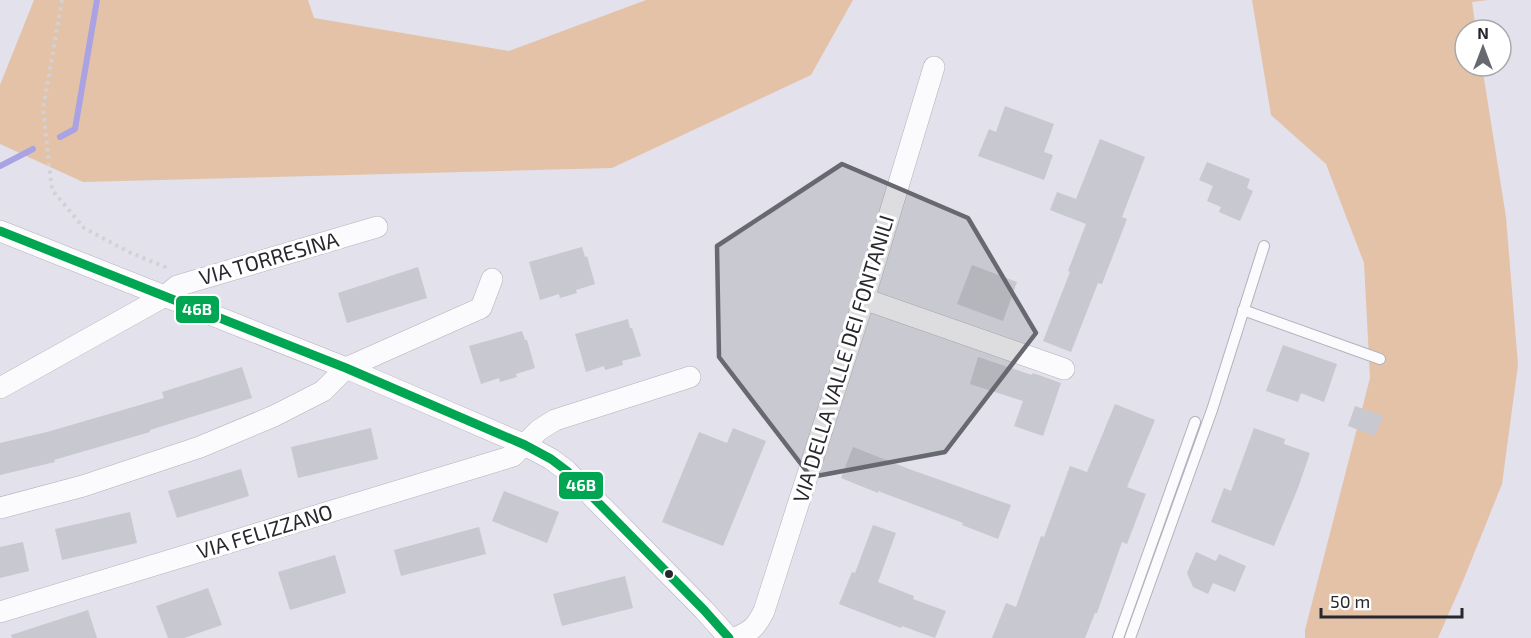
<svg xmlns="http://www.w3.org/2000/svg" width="1531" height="638" font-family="'Exo 2',sans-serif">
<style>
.green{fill:#e4c2a8}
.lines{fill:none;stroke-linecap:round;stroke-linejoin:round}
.stream{stroke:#a9a2e3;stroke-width:6}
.building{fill:#c8c8d0}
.lane-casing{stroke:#b3b2ba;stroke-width:12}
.street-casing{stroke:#b3b2ba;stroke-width:22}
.path{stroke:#d2d2d4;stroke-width:4;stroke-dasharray:3 4.5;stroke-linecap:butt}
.lane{stroke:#fbfafc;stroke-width:10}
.street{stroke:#fbfafc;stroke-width:21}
.bus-1-casing{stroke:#fff;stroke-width:14}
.bus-1{stroke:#00a651;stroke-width:9}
.marked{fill:#686870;fill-opacity:0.2;stroke:#686870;stroke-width:4.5;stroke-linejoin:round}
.bus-dot{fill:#27272e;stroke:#fff;stroke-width:2}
.labels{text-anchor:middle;stroke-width:6;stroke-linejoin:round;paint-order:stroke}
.street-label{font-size:21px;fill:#27272e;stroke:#fff}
.line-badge{stroke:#fff;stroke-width:2}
.badge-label{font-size:16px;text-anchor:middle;font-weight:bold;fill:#fff}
</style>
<rect width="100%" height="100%" fill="#e2e1ec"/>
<path class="green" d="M34,0h274l6,18 195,33 137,-51h207l-42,75 -199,93 -529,14 -83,-38v-59z
M1252,0h236l-16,2 4,28h-11v36h17l24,151 12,148 -16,119 -39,97 -25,57h-133v-8l65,-252 -6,-115 -38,-99 -55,-49z"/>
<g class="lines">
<path class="stream" d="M60,137l15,-8 22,-129
M0,166l33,-17"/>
</g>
<path class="building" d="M1005,106l49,18 -10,28 9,3 -9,25 -66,-24 11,-27 7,3z
M1100,139l45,18 -23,60 5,2 -25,65 -4,-1 -27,69 -28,-11 27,-69 -2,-1 18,-47 -36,-14 7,-18 19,7z
M1207,162l43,17 -3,9 6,3 -13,30 -21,-9 2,-5 -14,-6 6,-15 -14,-6z
M582,247l3,10 2,-1 8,28 -19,6 1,3 -17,5 -1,-4 -19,6 -11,-38z
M972,265l45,17 -14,39 -46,-17z
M418,267l9,31 -80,25 -9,-30z
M628,319l2,9h2l9,28 -19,5 1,4 -18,5 -1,-4 -18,6 -11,-38z
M522,331l3,9h2l8,28 -19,6 1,3 -17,5 -1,-4 -18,6 -12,-38z
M1283,345l54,19 -13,38 -23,-9 -3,9 -32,-11z
M978,357l54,18 1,-2 28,10 -18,53 -29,-10 9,-25 -53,-17z
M242,367l10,31 -102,32v2l-96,28 1,2 -55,13v-32l47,-11 117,-34 -2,-6z
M1115,404l40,16 -28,67 19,7 -19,50 -5,-2 -25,71h-2l-10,25h-93l14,-35 10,4 25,-71 3,1 26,-71 17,6z
M1355,406l28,10 -8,20 -27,-10z
M371,428l7,31 -80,19 -7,-31z
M733,428l33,13 -43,105 -61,-24 37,-90 28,11z
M1254,428l31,11 -1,5 26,9 -12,35 -24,58 -63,-24 13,-34 7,3z
M853,447l56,22 102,36 -13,34 -36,-14 1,-2 -85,-32v2l-37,-15z
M241,469l8,27 -72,22 -9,-27z
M504,491l55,21 -12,31 -55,-22z
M130,512l7,31 -75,17 -7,-31z
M873,525l23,8 -18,49 36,14 -1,3 33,12 -11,27 -33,-12 -1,2 -62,-24 13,-32 3,1z
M479,527l7,27 -85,22 -7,-26z
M23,542l6,29 -29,7v-31z
M1196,552l20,9 3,-7 27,12 -11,26 -22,-9 -5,11 -15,-7 -6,-14z
M335,555l11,38 -56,17 -12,-38z
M625,576l8,32 -71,18 -9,-32z
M208,588l14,37 -38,13h-16l-12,-32z
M88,610l9,28h-85l-1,-3z"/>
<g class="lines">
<defs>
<path id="lane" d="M1243,310l137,49
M1118,638l77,-216
M1130,638l82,-228 52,-164"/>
<path id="street" d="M0,231l346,137 179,77 26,14 16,12 137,139 25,28
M864,299l200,70
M0,388l165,-92 12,-10 200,-59
M0,508l83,-22 117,-39 74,-31 49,-25 23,-23 135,-60 11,-29
M0,612l513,-156 26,-26 16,-10 135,-43
M735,638c17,-7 21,-11 29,-27l100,-312 70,-232"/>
</defs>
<use href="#lane" class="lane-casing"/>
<use href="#street" class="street-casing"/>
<path class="path" d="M62,0l-19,109 9,81 32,38 45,24 36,15 3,5"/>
<use href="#lane" class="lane"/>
<use href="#street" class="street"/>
<defs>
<path id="bus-1" d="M0,231l346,137 179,77 26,14 16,12 137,139 25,28"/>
</defs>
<use href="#bus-1" class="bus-1-casing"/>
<use href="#bus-1" class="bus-1"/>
</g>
<path class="marked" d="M842,164l126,54 68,115 -91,119 -134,25 -92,-120 -2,-111z"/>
<circle class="bus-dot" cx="669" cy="574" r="5"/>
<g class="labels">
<g class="street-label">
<text transform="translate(269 259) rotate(-16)" y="7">VIA TORRESINA</text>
<text transform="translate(844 359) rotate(-73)" y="7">VIA DELLA VALLE DEI FONTANILI</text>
<text transform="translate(265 532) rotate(-17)" y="7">VIA FELIZZANO</text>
</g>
</g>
<g class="line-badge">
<rect x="175" y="295" width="45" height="29" rx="6" fill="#00a651"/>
<rect x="558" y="471" width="46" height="29" rx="6" fill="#00a651"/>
</g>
<g class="badge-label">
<text x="197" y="315">46B</text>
<text x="581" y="491">46B</text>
</g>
<g transform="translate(1483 48)"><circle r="28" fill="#ffffff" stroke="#a9a9ab" stroke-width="1.5"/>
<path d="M0-4.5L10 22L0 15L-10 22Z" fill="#686870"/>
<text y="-9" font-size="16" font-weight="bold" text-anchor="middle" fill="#27272e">N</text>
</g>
<path d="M1321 608v9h141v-9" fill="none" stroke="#27272e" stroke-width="3"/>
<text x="1330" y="608" font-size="18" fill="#27272e" stroke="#ffffff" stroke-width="4.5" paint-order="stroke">50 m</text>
</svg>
